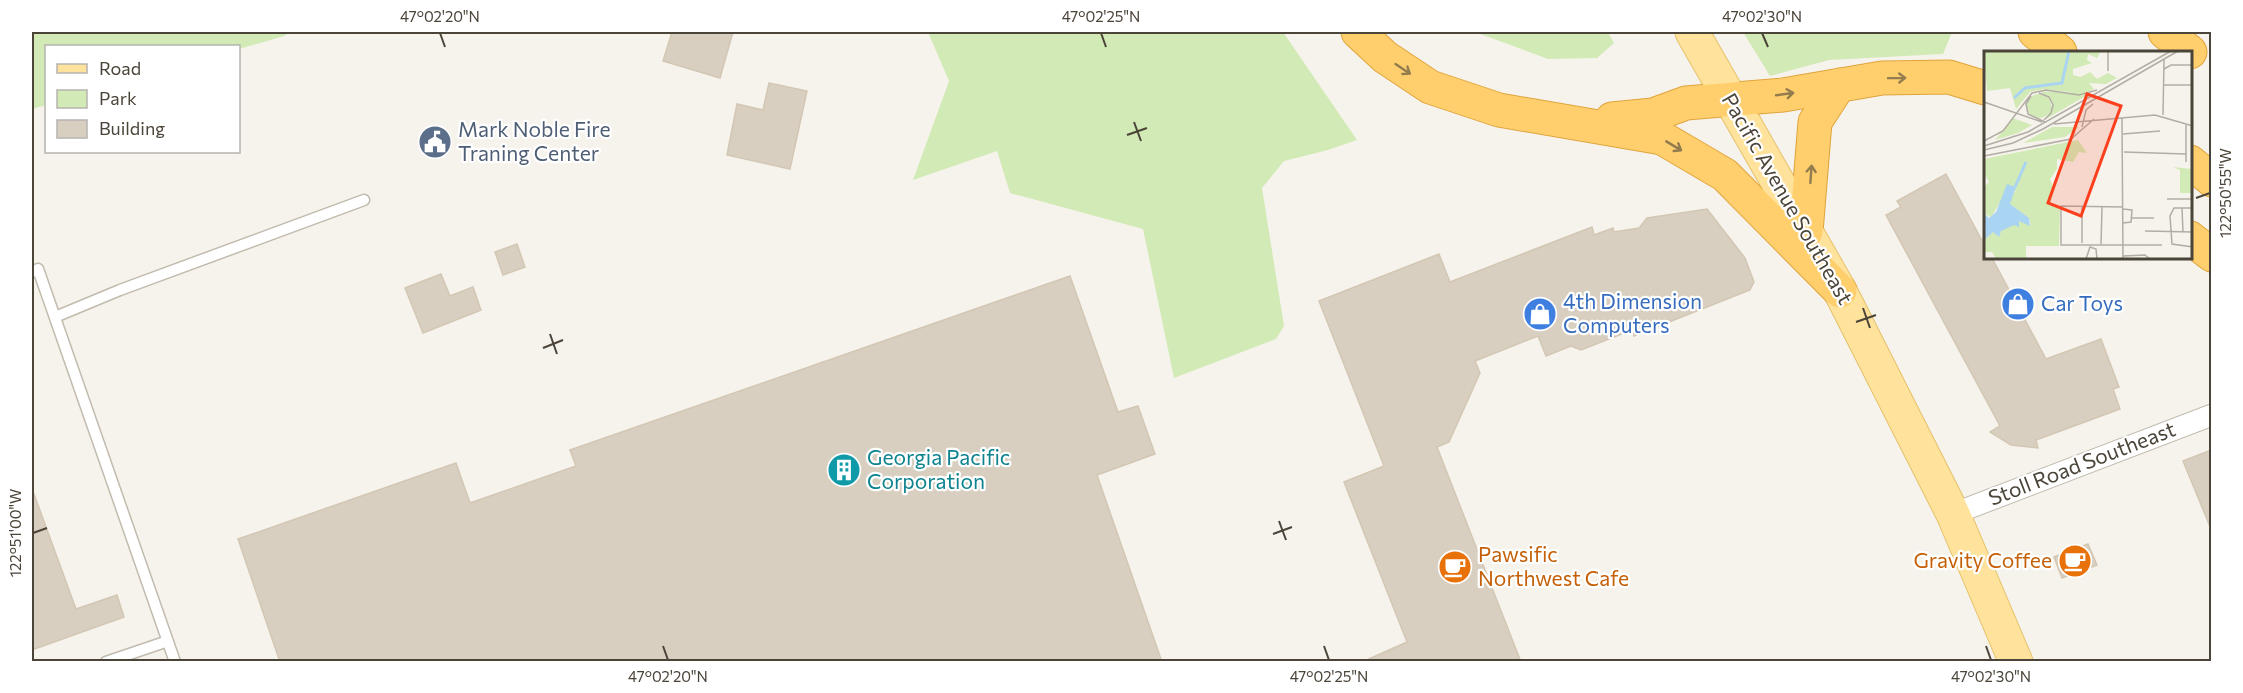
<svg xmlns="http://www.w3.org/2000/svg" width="2243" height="693" font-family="Commissioner,sans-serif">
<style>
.green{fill:#d2eab5}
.building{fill:#d8cfc1;stroke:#d3c7b4;stroke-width:1.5}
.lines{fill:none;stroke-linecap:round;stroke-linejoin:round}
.service-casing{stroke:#c2bbae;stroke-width:13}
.minor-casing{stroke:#c2bbae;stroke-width:23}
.primary-casing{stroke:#e6c16a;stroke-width:35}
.motorway-casing{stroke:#e0a43c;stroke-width:35}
.service{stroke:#fff;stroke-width:10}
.minor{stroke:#fff;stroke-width:21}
.primary{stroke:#ffe39c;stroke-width:33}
.motorway{stroke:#ffcf6e;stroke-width:33}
.oneway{stroke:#937c4e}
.ticks{fill:none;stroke:#4b4439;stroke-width:2}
.labels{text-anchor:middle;stroke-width:4.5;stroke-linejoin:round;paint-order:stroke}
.service-label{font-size:21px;fill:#4e5e75;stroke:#fff;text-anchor:start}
.street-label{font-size:21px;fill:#4b4439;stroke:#fff}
.shop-label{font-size:21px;fill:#366cbe;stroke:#fff;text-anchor:start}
.culture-label{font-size:21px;fill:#0d838f;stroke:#fff;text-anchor:start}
.food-label{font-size:21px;fill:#c56008;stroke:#fff;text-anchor:start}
.inset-river{fill:none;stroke:#a9d4f2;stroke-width:3}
.inset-road{fill:none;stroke:#b2ada4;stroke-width:1.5}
.view{fill:#fc3f1d;fill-opacity:0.15;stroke:#fc3f1d;stroke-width:3}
.inset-edge{fill:none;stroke:#4b4439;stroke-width:3}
.neatline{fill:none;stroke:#4b4439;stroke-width:2}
.ticks-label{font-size:15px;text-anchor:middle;fill:#4b4439}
</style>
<rect width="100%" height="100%" fill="#f6f3ec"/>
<path class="green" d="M32,32h61l1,2 7,-2h188l-5,4 -45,13 -1,-3h-192v59l-14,4z
M928,32h355l74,108 -29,10 -44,11 -22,27 22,138 -8,13 -102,39 -31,-149 -133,-36 -13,-42 -84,29 36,-99z
M1475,32h133l6,11 -17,15 -49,1z
M1743,32h209l-9,22 -114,6 -59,16z"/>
<path class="building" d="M672,32h61l-13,46 -57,-17z
M769,83l38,8 -17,78 -63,-14 10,-51 26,6z
M1946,174l39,72v12h7l54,101 55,-20 18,48 -6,2 7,20 -84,31 2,8 -27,-3 -21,-13 10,-6 -114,-211 15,-8 -4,-6z
M1707,209l38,49 9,24 -4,8 -116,46 -2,-6 -51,20 -10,-4 -25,10 -8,-20 -63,25 5,12 -31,69 -12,5 84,215h-159l45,-20 -63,-160 40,-16 -65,-165 120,-47 11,28 142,-55 2,8 19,-7 1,4 25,-4 8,-10z
M517,244l8,23 -22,8 -8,-23z
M441,274l9,22 23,-9 8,23 -58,23 -18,-45z
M1070,276l48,136 20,-6 17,48 -58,21 65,187h-882l-42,-123 218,-76 14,40 106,-37 -6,-16z
M2211,450v79l-28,-68z
M34,494l42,115 41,-14 7,22 -92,33v-155z
M2088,544l9,21 -35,13 -8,-21z"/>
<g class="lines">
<defs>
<path id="service" d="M32,272l6,-3 137,393
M55,317l65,-27 244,-90
M106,662l62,-21"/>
<path id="minor" d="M1953,514l259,-99"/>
<path id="primary" d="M1692,32l148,259 113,223 63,148"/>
<path id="motorway" d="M1358,32l27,25 45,30 69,23 163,28 63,37 115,116
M2035,32l25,20
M2165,32l25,20
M1612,119l41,-4 33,-12 97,-8 99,-17 67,-1 36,11
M2190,162l22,18
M1806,232l9,-110 24,-37
M2190,238l22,17"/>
</defs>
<use href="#service" class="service-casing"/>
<use href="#minor" class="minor-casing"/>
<use href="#primary" class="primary-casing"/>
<use href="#motorway" class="motorway-casing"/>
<use href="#service" class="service"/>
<use href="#minor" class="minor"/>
<use href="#primary" class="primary"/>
<use href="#motorway" class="motorway"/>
</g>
<defs><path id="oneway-shaft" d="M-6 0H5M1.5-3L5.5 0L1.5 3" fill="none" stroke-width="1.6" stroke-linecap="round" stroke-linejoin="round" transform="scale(1.5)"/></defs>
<g class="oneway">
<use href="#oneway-shaft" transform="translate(1403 69) rotate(34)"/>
<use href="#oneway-shaft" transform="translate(1897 78) rotate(-1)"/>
<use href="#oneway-shaft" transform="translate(1785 94) rotate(-8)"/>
<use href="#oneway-shaft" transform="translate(1674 146) rotate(31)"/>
<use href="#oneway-shaft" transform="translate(1811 174) rotate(-86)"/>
</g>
<path class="ticks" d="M440,33l5,14M1101,33l5,14M1762,33l6,14M1134,122l7,19M1127,135l20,-7M2196,198l14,-5M1863,308l7,20M1856,322l20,-7M550,334l7,20M543,348l20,-8M1279,521l7,19M33,533l14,-5M1273,534l19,-7M663,646l5,14M1324,646l5,14M1986,646l5,14"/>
<defs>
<symbol id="civic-disc" viewBox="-11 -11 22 22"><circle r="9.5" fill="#5c6f8a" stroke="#fff"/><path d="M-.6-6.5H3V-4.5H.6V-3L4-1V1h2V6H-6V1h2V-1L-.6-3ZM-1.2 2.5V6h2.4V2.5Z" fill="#fff"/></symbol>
<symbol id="shop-disc" viewBox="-11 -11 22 22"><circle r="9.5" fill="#3f7fe0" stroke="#fff"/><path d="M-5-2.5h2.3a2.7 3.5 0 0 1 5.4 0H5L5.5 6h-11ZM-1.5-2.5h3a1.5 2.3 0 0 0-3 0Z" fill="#fff"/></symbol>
<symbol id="building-disc" viewBox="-11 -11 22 22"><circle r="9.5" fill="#0f9aa8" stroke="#fff"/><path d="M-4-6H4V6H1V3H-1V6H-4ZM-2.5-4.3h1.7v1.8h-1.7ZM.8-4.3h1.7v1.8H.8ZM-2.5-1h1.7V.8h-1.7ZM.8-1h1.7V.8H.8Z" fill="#fff"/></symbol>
<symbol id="cafe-disc" viewBox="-11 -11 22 22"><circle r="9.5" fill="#e8710a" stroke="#fff"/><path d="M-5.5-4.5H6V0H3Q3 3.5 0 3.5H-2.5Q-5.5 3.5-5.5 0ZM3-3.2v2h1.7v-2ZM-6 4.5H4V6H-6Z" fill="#fff"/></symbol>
</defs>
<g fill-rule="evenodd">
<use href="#civic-disc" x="416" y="123" width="38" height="38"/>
<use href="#shop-disc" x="1999" y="285" width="38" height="38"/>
<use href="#shop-disc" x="1521" y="295" width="38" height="38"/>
<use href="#building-disc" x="825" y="451" width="38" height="38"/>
<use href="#cafe-disc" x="2056" y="542" width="38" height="38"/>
<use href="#cafe-disc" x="1436" y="548" width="38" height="38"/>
</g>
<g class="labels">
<g class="service-label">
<text x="458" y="137">Mark Noble Fire<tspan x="458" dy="24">Traning Center</tspan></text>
</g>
<g class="street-label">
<text transform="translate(1787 199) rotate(60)" y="7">Pacific Avenue Southeast</text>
<text transform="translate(2082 464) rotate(-21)" y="7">Stoll Road Southeast</text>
</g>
<g class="shop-label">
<text x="1563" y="309">4th Dimension<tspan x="1563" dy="24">Computers</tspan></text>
<text x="2041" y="311">Car Toys</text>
</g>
<g class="culture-label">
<text x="867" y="465">Georgia Pacific<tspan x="867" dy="24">Corporation</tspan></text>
</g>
<g class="food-label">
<text x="1478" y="562">Pawsific<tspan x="1478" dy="24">Northwest Cafe</tspan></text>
<text x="2052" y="568" text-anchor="end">Gravity Coffee</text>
</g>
</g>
<g transform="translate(1984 51)">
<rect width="208" height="208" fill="#f6f3ec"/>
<path d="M0,0h117l-4,7 -9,-4 -1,6 5,3 -19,6v6l8,2 9,-5 7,7 11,-6 9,5 -11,6 -17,-1 5,6 -13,5 -36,-5 -15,3 -14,17 -6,-21 -23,3zM56,40l49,3 -43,25 7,-16zM43 55a12 12 0 1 1 24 0a12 12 0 1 1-24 0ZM29,67l19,7 -14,8 -23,7zM68,76h27l-14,10 -42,6zM94,89l9,13 -8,-1 -6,10 -16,-3v10l-7,10 4,11 -4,15 10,1 -1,40h-33v13h-30l-4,-7h-8v-12l9,-9 6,6v-5l20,-12 12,5 -2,-7 -19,-14v-9l6,-4h-9l-16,26 -7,-3v-27l5,-5 -5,-9v-14zM189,116l19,2v24h-12v-23z" fill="#d2eab5"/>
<path d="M23,133l9,3 -6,17 19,14 1,8 -11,-5v6l-5,-2 -13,6 -2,6 -6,-5 -9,8v-26l5,4 7,-6z" fill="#a9d4f2"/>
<path class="inset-river" d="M30,47l11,-10 37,-5 7,-32M31,136l11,-25"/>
<path class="inset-road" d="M124,0v20M180,18l7,-4h22M180,34h29M55,42l10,4 4,8 -2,8 -7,7M47,45l-5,8 2,10 17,8M0,51l58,20M179,64l1,-55M138,67l1,141M70,73l101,-9 38,11M202,74v37M98,76l4,-17 7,-6M139,83l37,-3M0,90l19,-10 29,-38 14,-3 33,5 18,-5M0,95l44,-14 143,-81M0,99l29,-7 30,-14 135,-78M140,101l62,2M0,105l87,-17 23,-20M183,148h26M98,156v36M139,156l-62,-1v39h101M198,157l1,24M209,157h-19l-4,8 2,28 21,3M139,158l9,1 -1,12 -8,1M147,167h23M161,180l48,1M117,193l1,-37M139,205l22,-1 5,4M102,208l4,-12 6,2 1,10"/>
<path class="view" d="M103,43l34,12 -40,110 -33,-13z"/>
<rect width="208" height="208" class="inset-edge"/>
</g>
<rect width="2243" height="693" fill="none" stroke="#ffffff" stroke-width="66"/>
<rect x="45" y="45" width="195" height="108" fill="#ffffff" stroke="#b7b4b0" stroke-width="1.5"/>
<rect x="57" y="64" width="30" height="9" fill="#ffe39c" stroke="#b7b4b0" stroke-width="1.5"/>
<text x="99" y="75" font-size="18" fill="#4b4439">Road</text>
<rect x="57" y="90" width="30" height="18" fill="#d2eab5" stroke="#b7b4b0" stroke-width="1.5"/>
<text x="99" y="105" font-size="18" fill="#4b4439">Park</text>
<rect x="57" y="120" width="30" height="18" fill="#d8cfc1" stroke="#b7b4b0" stroke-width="1.5"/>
<text x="99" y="135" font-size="18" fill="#4b4439">Building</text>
<rect x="33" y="33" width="2177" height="627" class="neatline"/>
<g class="ticks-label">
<text x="440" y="22">47°02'20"N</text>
<text x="1101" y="22">47°02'25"N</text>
<text x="1762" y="22">47°02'30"N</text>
<text transform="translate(2226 193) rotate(-90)" y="5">122°50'55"W</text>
<text transform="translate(16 533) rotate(-90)" y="5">122°51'00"W</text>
<text x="668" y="682">47°02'20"N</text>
<text x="1329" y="682">47°02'25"N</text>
<text x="1991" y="682">47°02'30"N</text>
</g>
</svg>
